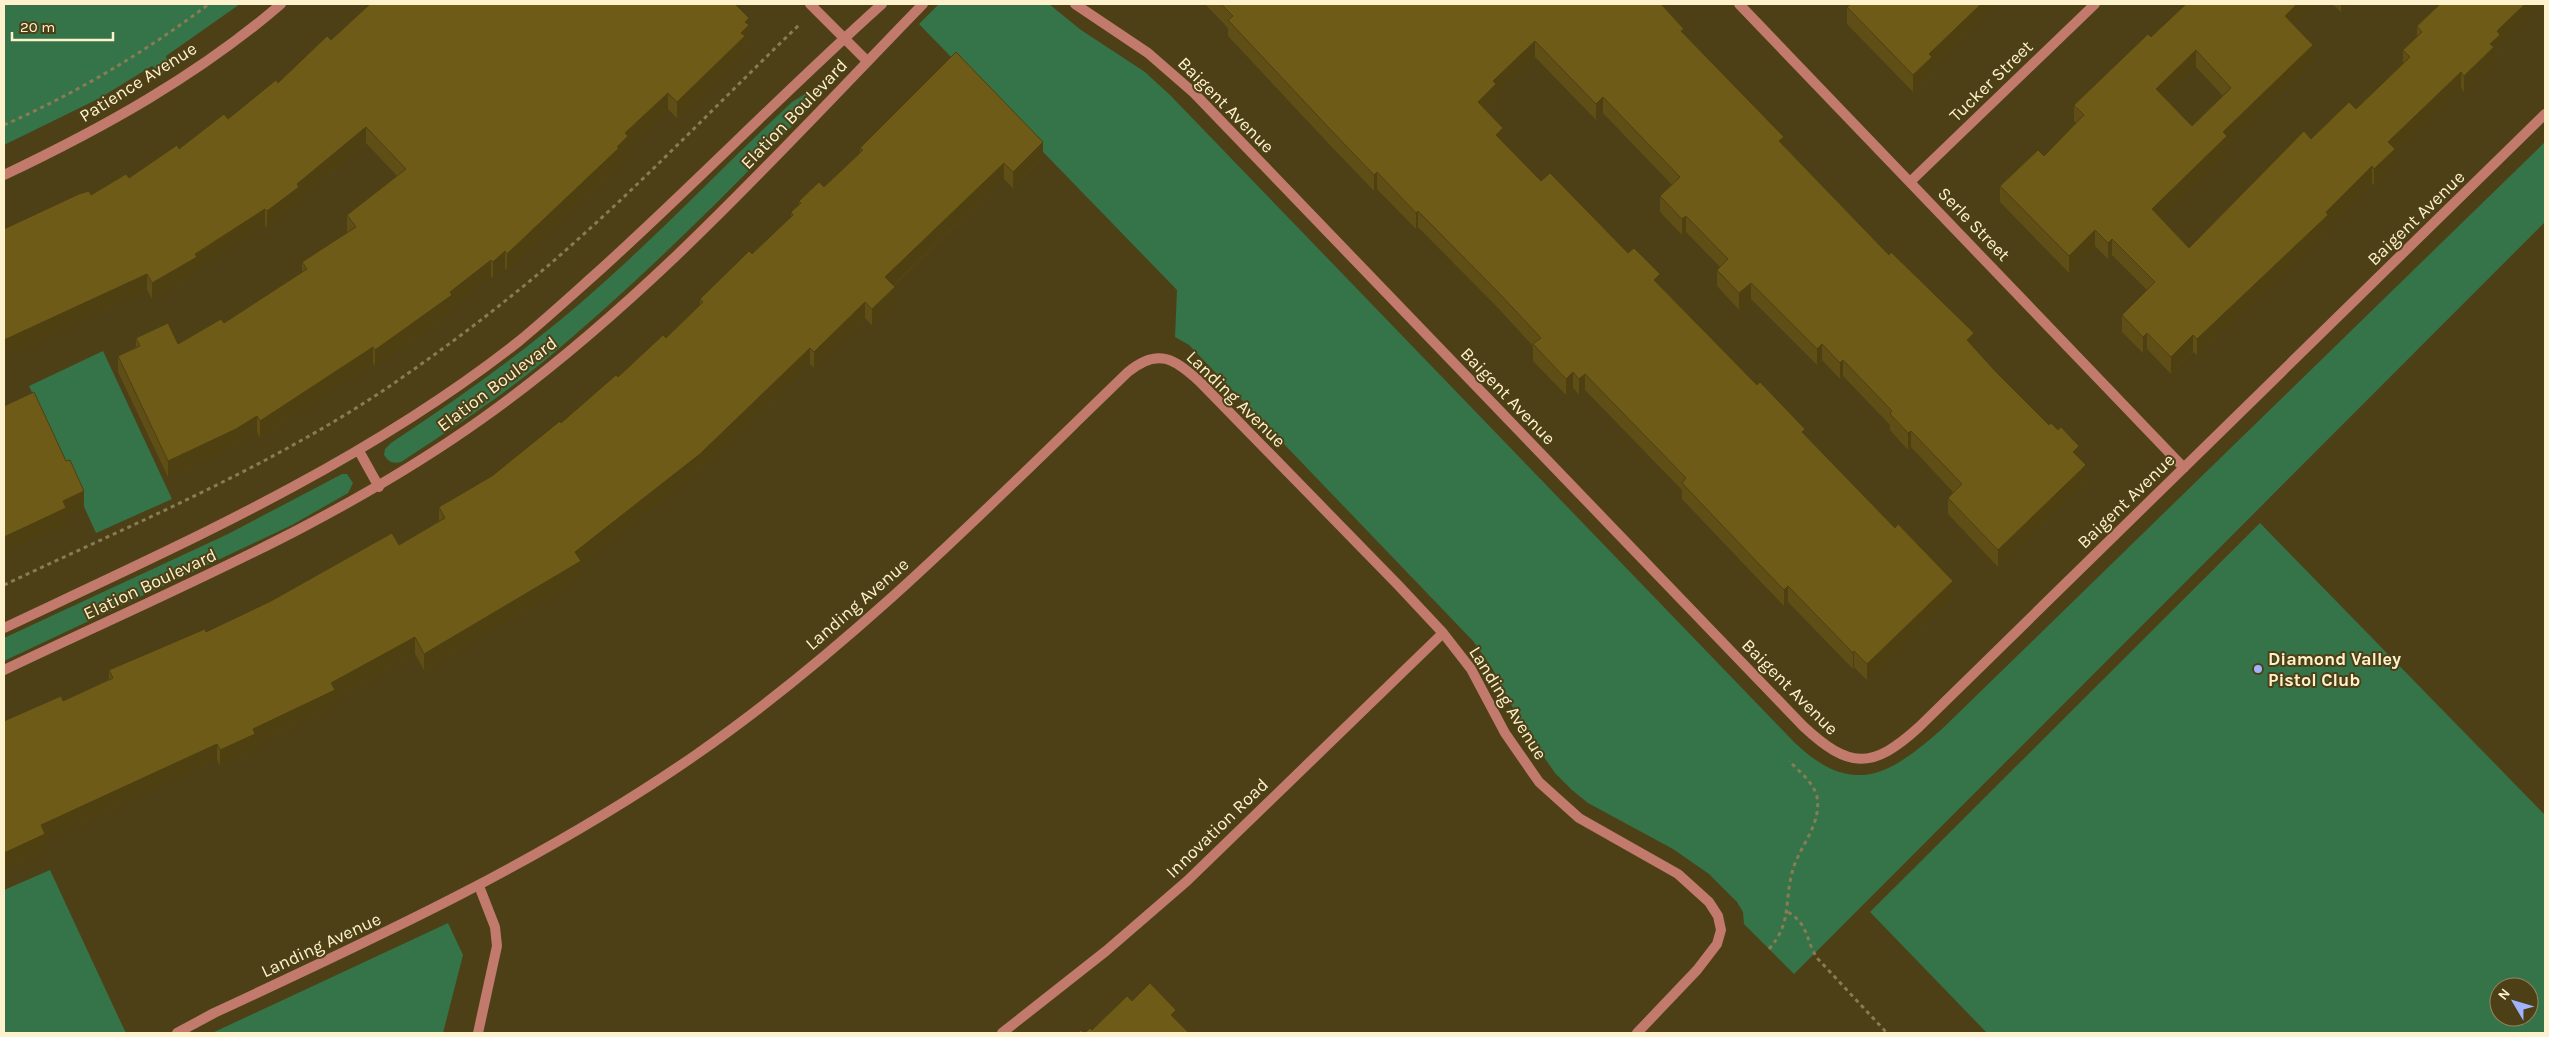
<svg xmlns="http://www.w3.org/2000/svg" width="2549" height="1037" font-family="Karla,sans-serif">
<style>
.green{fill:#357349;fill-rule:evenodd}
.lines{fill:none;stroke-linecap:round;stroke-linejoin:round}
.path{stroke:#887c54;stroke-width:3;stroke-dasharray:4 4;stroke-linecap:butt}
.service{stroke:#c17a6b;stroke-width:10}
.minor{stroke:#c17a6b;stroke-width:10}
.tertiary{stroke:#c17a6b;stroke-width:10}
.wall{fill:#5f4e15;fill-rule:evenodd}
.shaded-wall{fill:#4e4011}
.building{fill:#6f5b18;stroke:#4e4011;fill-rule:evenodd}
.poi-dot{fill:#a0b3fd;stroke:#4d4017;stroke-width:2}
.labels{text-anchor:middle;stroke-width:4;stroke-linejoin:round;paint-order:stroke}
.street-label{font-size:18px;fill:#fef2cc;stroke:#4d4017}
.poi-label{font-size:18px;font-weight:bold;fill:#fef2cc;stroke:#4d4017;text-anchor:start}
</style>
<rect width="100%" height="100%" fill="#4d4017"/>
<path class="green" d="M4,4h236l-74,52 3,12 -7,5 -10,-7 -52,32 -96,47z
M939,4h110l32,26 64,42 26,24 624,647c58,55 95,32 147,-14l603,-587v80l-751,752 -50,-50 -1,-12 -6,-10 -28,-28 -36,-25 -85,-46 -16,-13 -17,-17 -32,-46 -31,-59 -19,-27 -284,-296 -14,-8 2,-47 -258,-266z
M808,92l5,1 1,4 -4,10 -12,13c-81,84 -165,167 -255,242 -45,37 -94,68 -142,100 -9,2 -12,0 -17,-7l1,-6 6,-6c64,-42 127,-87 186,-137 75,-64 143,-137 215,-204z
M103,351l69,148 -76,34 -67,-147z
M342,474h5l6,9 -5,10 -56,32 -288,136v-23l224,-104z
M2260,523l285,292v218h-558l-117,-121zM2499,987h30v30h-30z
M50,870l66,142 10,21h-122v-143z
M448,923l15,32 -20,78h-231z"/>
<g class="lines">
<path class="path" d="M4,125c73,-32 141,-73 205,-121
M4,585c127,-60 259,-115 377,-193 59,-40 115,-82 169,-128 87,-75 166,-159 249,-239
M1788,912c22,13 17,29 30,47l69,74
M1769,949c23,-26 15,-46 23,-76 6,-26 30,-47 25,-76 -3,-14 -18,-26 -28,-36"/>
<path class="service" d="M478,1033l19,-87 -2,-19 -16,-41"/>
<path class="minor" d="M810,4l57,57
M1075,4l73,49 46,40 609,633c46,43 69,44 116,1l626,-613
M1739,4l445,464
M4,175c97,-46 195,-100 277,-171
M1911,181l184,-177
M177,1033l37,-20c166,-77 332,-154 483,-259 158,-110 293,-249 431,-382 30,-25 47,-13 72,10l199,204 44,47 28,36 34,64 34,49 40,36 99,56 31,28 9,14 3,14 -4,14 -20,26 -60,63
M1002,1033l104,-82 81,-70 256,-248"/>
<path class="tertiary" d="M359,451l20,36
M4,628c178,-84 359,-164 514,-286 28,-23 55,-48 82,-72 96,-87 186,-180 282,-266
M4,670c163,-78 331,-146 479,-252 164,-117 300,-270 440,-414"/>
</g>
<path class="wall" d="M1205,4h145l334,30 100,112 212,226 83,86 7,23 -88,86 -50,-53v-16l5,-6 -42,-45 -3,3 -18,-20v-5l-47,-49 -3,3 -18,-19 -5,5 -66,-66 -12,11 -22,-24v-16l3,-3 -34,-35 -4,3 -22,-23v-16l12,-11 -69,-72 -7,7 -61,-63 -39,37v6l-10,10 17,33 38,38 119,106 145,148 148,162 -86,83 -13,-13 -1,2 -65,-67 -4,4 -26,-27 -76,-80v-9l-97,-100 -6,5 -6,-7 -7,7 -33,-34v-15l-35,-38 -80,-81 -2,2 -39,-40 -3,2 -45,-47 -101,-108v-8z
M1851,4h146l-65,63v6l-19,19 -66,-68v-17z
M2315,4l-22,20 20,37 -86,83v9l-67,64 29,31 122,-109 45,-30 47,-45v-14l14,-13v-11l23,-22h102l-42,40v7l-6,6v6l-30,29 -3,-4 -66,63v14l-21,20 -2,-2 -44,43v5l-131,124 -4,-3 -22,22 -24,-25 -4,4 -21,-21v-17l25,-25 -35,-35 -4,4 -13,-13 -26,27 -69,-71v-16l44,-30 32,-33 -2,-2v-16l77,-68zM2196,67l27,29 -31,30 -28,-29z
M2332,4h17l-8,8z
M749,34v7l-4,4v8l-68,65 -9,-9 -40,38v6l-9,8v4l-112,105 -2,-2 -12,10 -2,-2 -39,31v5l-77,54 -2,-3 -113,75 -3,-6 -21,14 -68,31 -50,-105v-16l18,-9v-9l42,6 46,-21 78,-51v-10l46,-30 -1,-1v-16l50,-39 -31,-33 -67,56v4l-32,24 -2,-2 -68,44v4l-45,26 -5,-9 -143,66v-127l87,-34 38,-17 99,-59 50,-36 53,-43z
M860,148l183,10 -30,30 -9,-9 -111,107 2,17 -23,22 -7,-7 -51,50 -4,-4 -110,107 -119,92v15l-157,92 -9,-16 -80,44v8l-80,38v6l-35,16 -3,-6 -172,79v11l-41,19 59,-168 46,-22v-9l97,-38 193,-87 40,-24v-14l53,-31 69,-53 105,-85 34,-33v-6l52,-45 39,-37v-5l8,-7v-4l25,-14 36,-34z"/>
<path class="shaded-wall" d="M1981,4h16l-65,63v6l-19,19v-17l16,-21z
M2297,4h18l-30,28v-16z
M2341,4h8l-8,8z
M2525,4h17l-42,40v7l-6,6v6l-30,29v-16l26,-32 7,-13z
M749,18v23l-4,4v8l-68,65v-16z
M1535,41v16l-39,37v6l-18,18v-16l15,-21z
M2313,45v16l-86,83v9l-75,72v-16l71,-77z
M2196,50v17l-40,38v-16z
M2461,72v16l-66,63v14l-21,20v-16l14,-27z
M668,93v16l-40,38v6l-9,8v4l-112,105v-16l118,-121z
M1603,97v16l-7,7v-16z
M366,127v16l-67,56v4l-32,24v-16l30,-27z
M1503,128v17l-7,-10z
M1784,137v16l-5,-12z
M1043,142v16l-30,30v-16z
M1004,163v16l-119,114v-16z
M2372,166v17l-44,43v5l-131,124v-16z
M1377,172v17l-3,2v-16z
M265,209v16l-68,44v4l-45,26v-16z
M1418,211v16l-2,2v-16z
M1686,216v16l-4,3v-16z
M2095,230v16l-26,27v-17z
M2112,239v16l-4,4v-16z
M505,251v17l-12,10v-16z
M491,260v16l-39,31v5l-77,54v-16z
M147,274v16l-143,66v-16z
M1660,274v17l-6,-11z
M1751,283v16l-12,11v-17z
M895,287v16l-23,22v-16z
M865,302v16l-51,50v-16z
M1974,333v16l-7,-9z
M2147,333v16l-4,4v-16z
M2193,335v17l-22,22v-17z
M1822,344v16l-5,5v-16z
M373,347v16l-113,75v-17z
M810,348v16l-110,107 -119,92v15l-157,92v-16l151,-102z
M1843,360v16l-3,3v-16z
M1573,372v16l-7,7v-16z
M1585,374v16l-6,5v-16z
M257,416v16l-21,14 -68,31v-16z
M1911,431v16l-3,3v-17z
M2079,446v16l-6,-10z
M2086,465v16l-88,86v-17z
M84,491v16l-18,8v10l-62,28v-16l59,-36z
M1953,581v16l-86,83v-16z
M1788,586v16l-4,4v-16z
M415,637v17l-80,44v8l-80,38v6l-35,16v-16l33,-21 78,-46z
M1854,651v16l-1,2v-16z
M217,744v16l-172,79v11l-41,19v-16l37,-28z
M1176,1010v16l-5,-11z"/>
<path class="building" d="M370,4h365l14,14 -4,4 4,3 -8,8 4,3 -68,66 -9,-9 -43,40 3,3 -11,11 2,1 -112,106 -2,-3 -12,11 -2,-2 -41,32 2,3 -77,55 -2,-3 -113,74 -3,-5 -21,13 -68,32 -50,-105 22,-10 -4,-8 32,-15 10,21 43,-25 3,4 83,-54 -5,-7 54,-35 -9,-12 59,-46 -40,-42 -69,57 2,3 -32,24 -2,-2 -70,45 2,3 -45,26 -5,-9 -143,66v-111l75,-35 10,-3 2,4 35,-21 3,4 48,-33 2,4 45,-35 4,5 48,-39 2,3 49,-47 4,4z
M1221,4h440l23,25 -3,2 103,106 -5,4 110,114 2,-3 83,81 -7,7 29,32 53,53 2,-2 7,7 3,-3 18,19 -6,6 13,13 -88,85 -50,-52 14,-14 -51,-53 -3,2 -18,-19 2,-3 -49,-51 -3,3 -18,-19 -5,5 -66,-66 -12,10 -22,-23 11,-11 -42,-43 -4,3 -22,-23 20,-19 -77,-80 -7,7 -61,-63 -42,40 3,3 -18,18 25,26 -7,7 45,46 9,-8 78,80 6,-5 26,26 -6,6 103,105 3,-3 45,47 -3,3 93,96 3,-4 55,57 -86,83 -13,-13 -1,2 -65,-67 -4,4 -26,-27 -76,-80 4,-5 -101,-104 -6,5 -6,-7 -7,7 -33,-35 8,-6 -43,-46 -80,-81 -2,2 -39,-41 -3,3 -45,-47 -101,-108 5,-4z
M1851,4h130l-52,50 3,3 -19,18 -66,-68z
M2186,4h111l-12,12 28,29 -90,87 4,4 -75,73 37,39 115,-117 7,8 38,-37 7,7 54,-52 -7,-7 19,-18 -5,-6 23,-22h85l-28,27 3,4 -10,9 4,3 -30,29 -3,-4 -73,70 7,7 -21,20 -2,-3 -46,46 2,3 -131,124 -4,-4 -22,22 -24,-24 -4,4 -21,-22 33,-33 -43,-43 -4,4 -13,-13 -26,26 -69,-70 38,-36 6,6 40,-41 -10,-10 74,-71 3,3zM2196,50l35,38 -39,38 -36,-37z
M956,52l87,90 -30,30 -9,-9 -119,114 10,10 -23,22 -7,-7 -51,50 -4,-4 -110,106 -125,98 6,9 -157,93 -9,-17 -84,46 4,7 -82,39 2,5 -35,16 -3,-6 -176,81 4,9 -41,19v-132l57,-25 2,5 50,-23 -4,-8 96,-41 1,3 65,-31 121,-68 7,12 46,-27 -6,-11 53,-31 68,-55 1,2 55,-48 2,2 45,-42 3,3 37,-36 -3,-3 49,-48 3,3 41,-39 -2,-3 10,-9 -2,-2 20,-19 5,5 39,-37 -3,-2z
M34,392l32,69 4,-1 14,31 -21,10 3,7 -62,29v-131z
M1150,983l26,27 -5,5 18,18h-104l5,-5 2,2 35,-34 5,5z
M1081,1030l3,3h-6z"/>
<circle class="poi-dot" cx="2258" cy="669" r="5"/>
<g class="labels">
<g class="street-label">
<text transform="translate(1991 81) rotate(-44)" y="6">Tucker Street</text>
<text transform="translate(138 82) rotate(-32)" y="6">Patience Avenue</text>
<text transform="translate(1226 105) rotate(45)" y="6">Baigent Avenue</text>
<text transform="translate(794 114) rotate(-46)" y="6">Elation Boulevard</text>
<text transform="translate(2416 218) rotate(-44)" y="6">Baigent Avenue</text>
<text transform="translate(1974 224) rotate(46)" y="6">Serle Street</text>
<text transform="translate(497 384) rotate(-37)" y="6">Elation Boulevard</text>
<text transform="translate(1508 396) rotate(46)" y="6">Baigent Avenue</text>
<text transform="translate(1236 399) rotate(44)" y="6">Landing Avenue</text>
<text transform="translate(2126 501) rotate(-44)" y="6">Baigent Avenue</text>
<text transform="translate(150 584) rotate(-25)" y="6">Elation Boulevard</text>
<text transform="translate(857 604) rotate(-41)" y="6">Landing Avenue</text>
<text transform="translate(1790 687) rotate(45)" y="6">Baigent Avenue</text>
<text transform="translate(1508 703) rotate(58)" y="6">Landing Avenue</text>
<text transform="translate(1217 828) rotate(-44)" y="6">Innovation Road</text>
<text transform="translate(321 945) rotate(-25)" y="6">Landing Avenue</text>
</g>
<g class="poi-label">
<text x="2268" y="665">Diamond Valley<tspan x="2268" dy="21">Pistol Club</tspan></text>
</g>
</g>
<rect width="2549" height="1037" fill="none" stroke="#fef2cc" stroke-width="10"/>
<g transform="translate(2514 1002) rotate(308)"><circle r="24" fill="#4d4017" stroke="#94875f"/>
<path d="M0-4L9 19L0 12L-9 19Z" fill="#a0b3fd"/>
<text y="-8" font-size="14" font-weight="bold" text-anchor="middle" fill="#fef2cc">N</text>
</g>
<path d="M12 32v8h101v-8" fill="none" stroke="#fef2cc" stroke-width="2.5"/>
<text x="20" y="32" font-size="15" fill="#fef2cc" stroke="#4d4017" stroke-width="4" paint-order="stroke">20 m</text>
</svg>
